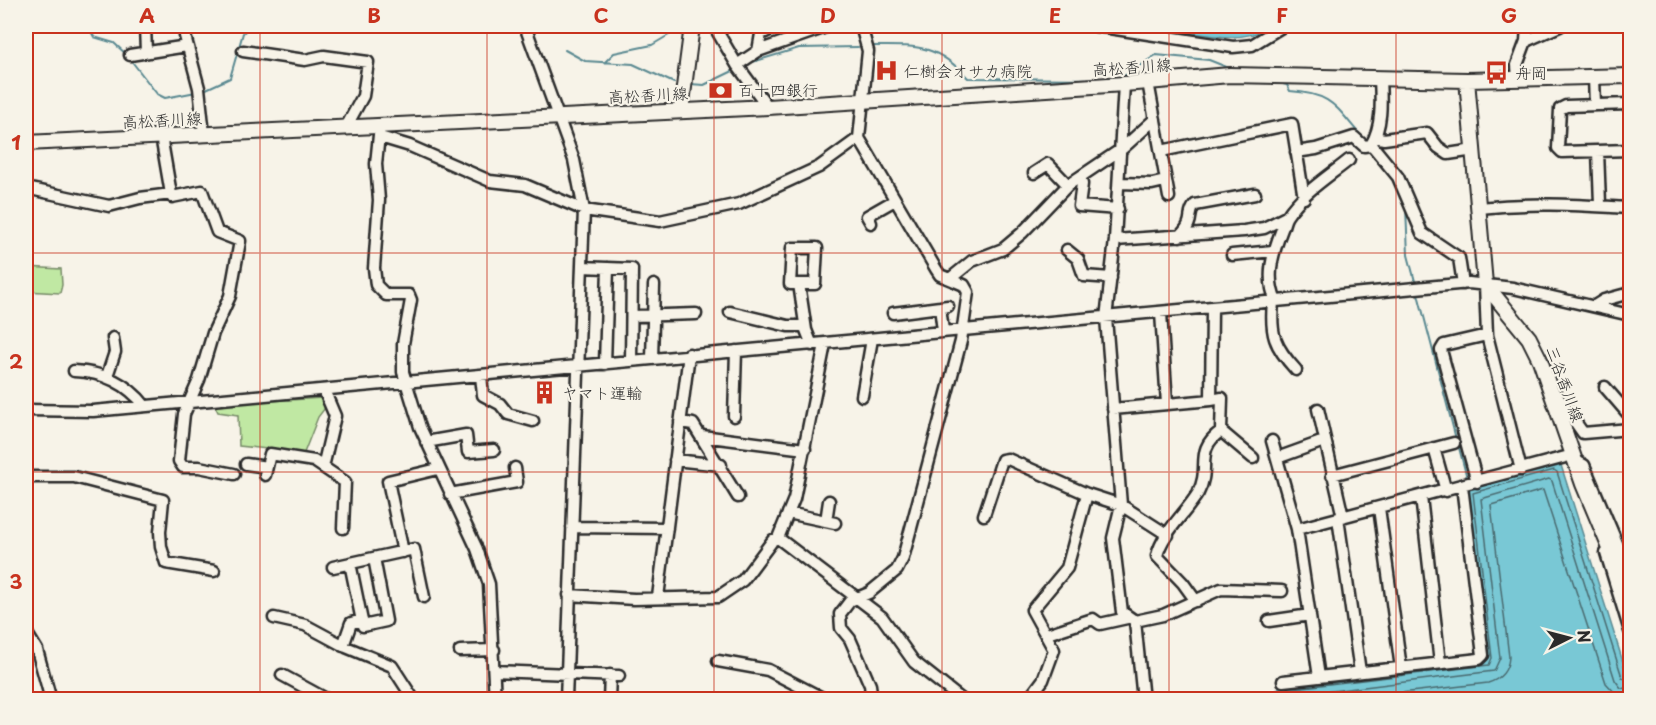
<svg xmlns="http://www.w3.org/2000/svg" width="1656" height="725" font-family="'Playpen Sans','Klee One',sans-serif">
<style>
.green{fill:#c0e8a3;stroke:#768a67;stroke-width:1.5}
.water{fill:#79c8d5;stroke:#5a8991;stroke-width:1.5}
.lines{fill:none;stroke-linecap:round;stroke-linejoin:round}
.shore{stroke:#4a6a6f;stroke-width:1.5}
.stream{stroke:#5a8991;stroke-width:2}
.street-casing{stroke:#2b2b2b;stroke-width:15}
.secondary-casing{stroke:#2b2b2b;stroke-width:18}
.street{stroke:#f7f3e8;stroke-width:10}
.secondary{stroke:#f7f3e8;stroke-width:14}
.grid{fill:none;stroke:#c8321e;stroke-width:1.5;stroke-opacity:0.55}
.labels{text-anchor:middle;stroke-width:4.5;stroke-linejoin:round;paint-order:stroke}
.street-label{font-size:16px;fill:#2b2b2b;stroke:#f7f3e8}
.poi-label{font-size:16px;fill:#2b2b2b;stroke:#f7f3e8;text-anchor:start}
.neatline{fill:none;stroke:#c8321e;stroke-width:2}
.grid-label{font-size:20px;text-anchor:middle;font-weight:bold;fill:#c8321e}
</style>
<rect width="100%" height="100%" fill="#f7f3e8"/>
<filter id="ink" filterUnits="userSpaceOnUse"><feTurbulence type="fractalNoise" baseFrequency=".0167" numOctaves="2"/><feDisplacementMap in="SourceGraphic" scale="12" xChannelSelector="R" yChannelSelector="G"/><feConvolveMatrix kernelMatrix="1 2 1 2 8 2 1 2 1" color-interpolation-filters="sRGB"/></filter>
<g filter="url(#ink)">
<path class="green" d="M26,267l35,2 1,16 -2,8 -34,-2z
M324,398l4,6 -10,13 -14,36 -65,-7 -1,-31 -20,-3 -4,-8z"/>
<path class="water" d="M1155,26h116c-33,22 -80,5 -116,0z
M1560,462l70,222v15l-362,1 15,-17 203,-23 -20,-173z"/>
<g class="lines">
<path class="shore" d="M1194,26c23,3 44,9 66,0
M1276,700l11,-11 202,-24 3,-7 -19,-165 81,-23 3,2 65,205 8,5
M1287,700l4,-4 203,-25 6,-13 -19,-159 68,-20 3,2 63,199 6,8 9,1
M1340,700l148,-17c13,-4 20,-12 21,-26l-18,-152 52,-15 63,193 11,12 13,4"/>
<path class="stream" d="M88,26l6,11 20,6 13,12
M871,46c45,0 64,-3 97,32l136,1
M565,50l20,11 48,3 41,19
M130,59l27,35 8,4 31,-6
M604,63l10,-10 38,-8 27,-16
M746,64l53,-16 59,-1
M1121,78l35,-23 53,5 20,8
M1270,81l17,4 3,6c44,3 45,16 73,47
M690,84l14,1 31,-15
M204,90l26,-12 13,-45 7,-7
M1406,208l2,47 8,30
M1417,290l39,149
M1458,444l9,34"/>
<defs>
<path id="street" d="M145,26l1,26
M525,26l49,134 10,50 -18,490
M714,26l23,39 31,42
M861,26l7,25 -9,87 77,131 4,6 24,10 4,7 -7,49 -58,217 -6,12 -28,23 -19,8 -10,13 1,14 9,11 20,46 2,15
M1096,26l137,21 19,-2 31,-19
M185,36l14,52 5,46
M1526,41l1,-15
M243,51l62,9 19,-4 44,6 -5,34 -17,31
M758,51l3,-17 17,-8
M130,55l57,-9
M737,65l21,-14 71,-25
M1594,77l1,28
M1518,79l-1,-14 9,-24 34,-15
M1148,82l21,115
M1124,84l-9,156 -9,78 15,187 -8,33 9,74 13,9 8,79
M1630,104l-64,2 -6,3 -2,39 4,4 68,-2
M380,125l-4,39 3,36 -5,68 2,17 10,10h23l2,5 -8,44v28l17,55 57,122 12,35 6,116
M380,137l30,9 80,35 35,4 59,25 76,11 79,-17 80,-37 40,-29
M1375,137l9,2 43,-6 11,14 10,7 26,-4
M1371,144l27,33 24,56 37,25 4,26
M1161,151l131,-27 12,74
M1598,151l2,53
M1296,152l20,-3 38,-12 10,9 7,-1c12,-20 10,-45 9,-67
M1034,173l14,-9 20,21
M1080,177l2,7 -3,22 39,3
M1120,183l32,1 13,-3
M26,188l83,18 31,-8 31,-4 -10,-58
M171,194l1,3 30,-6 15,41 23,9 -10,55 -17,37 -14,47 -15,34 -5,47 4,6h16l35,7
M1479,208c55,-6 97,-3 151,0
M871,223l-4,-7 28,-16
M1180,236c16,-16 6,-21 15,-31l60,-11
M1115,240l129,-9 20,-3 22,-11
M792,248h25l-2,36h-25z
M1067,250l11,9 6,17 27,2
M1232,255l41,-4
M582,267l50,2 -1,92
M951,278l21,-17 31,-12 19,-16 46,-48 55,-37 32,-29
M799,284l7,46 6,15
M1485,284l2,51 34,135
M1276,301c-11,-24 -3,-49 6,-72 2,-4 2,-9 5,-13 15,-23 41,-39 62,-56
M1273,302c-3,32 1,44 23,68
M1596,305l8,-5 26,-7
M940,307l3,24
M730,312l58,14h17
M893,313l55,-7
M1161,313l6,91
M633,316l63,-2
M652,359l2,-74
M605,364l3,-96
M74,371c29,1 53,12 71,35
M107,376l8,-24 -2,-14
M481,376l2,19 17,9 8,10 25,7
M1605,387l25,29
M1552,389l31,44 47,-4
M862,396l10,-57
M1211,400l11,-2 -1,33 32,27
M1113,409l98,-9 1,-92
M1318,409l25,108
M26,410l67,1 1376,-128 44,5 117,27
M734,416l2,-65
M680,422l13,2 45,73
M702,436l103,13
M1272,441l25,88 22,148
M426,442l40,-7 2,17 26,-2
M1434,448l12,43
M1277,458l47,-17
M675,460l46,5
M1575,460l9,5 46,109
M246,464l21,3
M323,467l12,-51 -11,-26
M265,475l5,-21 44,7 31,21 -2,46
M1332,475l122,-32
M26,477h48l89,23 -3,32 1,15 5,16 48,8
M1477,482l-36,-132 3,-5 43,-10
M450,494l67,-12 -2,-14
M1421,497l19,166
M1379,508l22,160
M788,513l47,10
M984,515l18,-55 6,-1 79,35 34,11 47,30
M1338,518l22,154
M826,521l3,-20
M572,527l95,1
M1297,529l276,-74
M778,538l104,79 32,45 48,38
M403,552l-15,-71 50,-12
M1606,553l24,78
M350,563l13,63 23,-5 -12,-63
M333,567l81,-18 10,48
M569,595l65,4 84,-2 25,-17 30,-40 5,-2 16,-39 31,-155
M658,597l31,-243
M1196,601l-13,-18 -26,-27c5,-23 29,-43 41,-63 14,-26 -5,-42 23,-62
M274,618l31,7 41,22 46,19 22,34
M1135,621l28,-6 58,-26 61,2
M1269,621l41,-6
M26,632l11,18 14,50
M1047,634l46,-15 7,5 27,-6
M343,646l8,-23 11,-3
M460,651l34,-1
M718,661l50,9 58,30
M494,671l125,5
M282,675l46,25
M1283,681l196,-22 4,-4 -21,-169
M609,700l1,-25
M1028,700l15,-20 11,-30 -22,-40 35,-42 20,-74"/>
<path id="secondary" d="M1467,80l18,204 44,54 11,22 43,124 47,112
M681,110l11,-84
M26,143l742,-36 356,-23 106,-9 237,5 163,-4"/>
</defs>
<use href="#street" class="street-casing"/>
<use href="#secondary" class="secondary-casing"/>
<use href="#street" class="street"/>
<use href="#secondary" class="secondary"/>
</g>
</g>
<path class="grid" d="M260,26v674M487,26v674M714,26v674M942,26v674M1169,26v674M1396,26v674M26,253h1604M26,472h1604"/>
<defs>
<symbol id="hospital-bare" viewBox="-9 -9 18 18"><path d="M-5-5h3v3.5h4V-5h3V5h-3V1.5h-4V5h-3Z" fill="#c8321e" stroke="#f7f3e8" stroke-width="2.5" paint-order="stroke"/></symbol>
<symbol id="bus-bare" viewBox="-9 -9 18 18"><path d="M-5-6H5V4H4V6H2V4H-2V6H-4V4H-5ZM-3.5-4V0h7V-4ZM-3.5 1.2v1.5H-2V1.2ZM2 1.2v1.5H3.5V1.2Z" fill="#c8321e" stroke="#f7f3e8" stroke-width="2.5" paint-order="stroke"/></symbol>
<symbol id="bank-bare" viewBox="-9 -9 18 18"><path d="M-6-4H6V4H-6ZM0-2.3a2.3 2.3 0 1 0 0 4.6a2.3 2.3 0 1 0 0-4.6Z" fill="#c8321e" stroke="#f7f3e8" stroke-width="2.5" paint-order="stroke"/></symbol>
<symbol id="building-bare" viewBox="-9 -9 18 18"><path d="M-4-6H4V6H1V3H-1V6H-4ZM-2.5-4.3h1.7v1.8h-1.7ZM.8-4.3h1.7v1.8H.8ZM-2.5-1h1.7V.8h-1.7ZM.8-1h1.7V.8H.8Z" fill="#c8321e" stroke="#f7f3e8" stroke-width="2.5" paint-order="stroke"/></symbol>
</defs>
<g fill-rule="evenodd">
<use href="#hospital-bare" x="870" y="54" width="33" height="33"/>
<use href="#bus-bare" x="1480" y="56" width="33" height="33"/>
<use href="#bank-bare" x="704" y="74" width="33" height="33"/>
<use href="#building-bare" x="528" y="376" width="33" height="33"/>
</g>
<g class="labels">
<g class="street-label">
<text transform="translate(1132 67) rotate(-4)" y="6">高松香川線</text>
<text transform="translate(648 95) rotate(-3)" y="6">高松香川線</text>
<text transform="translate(162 120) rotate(-3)" y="6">高松香川線</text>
<text transform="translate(1565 384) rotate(70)" y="6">三谷香川線</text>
</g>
<g class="poi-label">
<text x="904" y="77">仁樹会オサカ病院</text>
<text x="1515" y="79">舟岡</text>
<text x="738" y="96">百十四銀行</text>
<text x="562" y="399">ヤマト運輸</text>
</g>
</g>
<rect width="1656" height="725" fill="none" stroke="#f7f3e8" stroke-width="66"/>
<g transform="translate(1569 638) rotate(84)" stroke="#f7f3e8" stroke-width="4.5" paint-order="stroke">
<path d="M0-4.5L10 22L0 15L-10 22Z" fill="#2b2b2b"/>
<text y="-9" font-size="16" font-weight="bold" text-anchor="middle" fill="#2b2b2b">N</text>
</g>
<rect x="33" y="33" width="1590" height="659" class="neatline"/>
<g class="grid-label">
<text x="147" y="23">A</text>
<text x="374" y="23">B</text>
<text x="601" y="23">C</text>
<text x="828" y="23">D</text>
<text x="1055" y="23">E</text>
<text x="1282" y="23">F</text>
<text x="1509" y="23">G</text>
<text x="16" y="150">1</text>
<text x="16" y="369">2</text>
<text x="16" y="589">3</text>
</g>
</svg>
